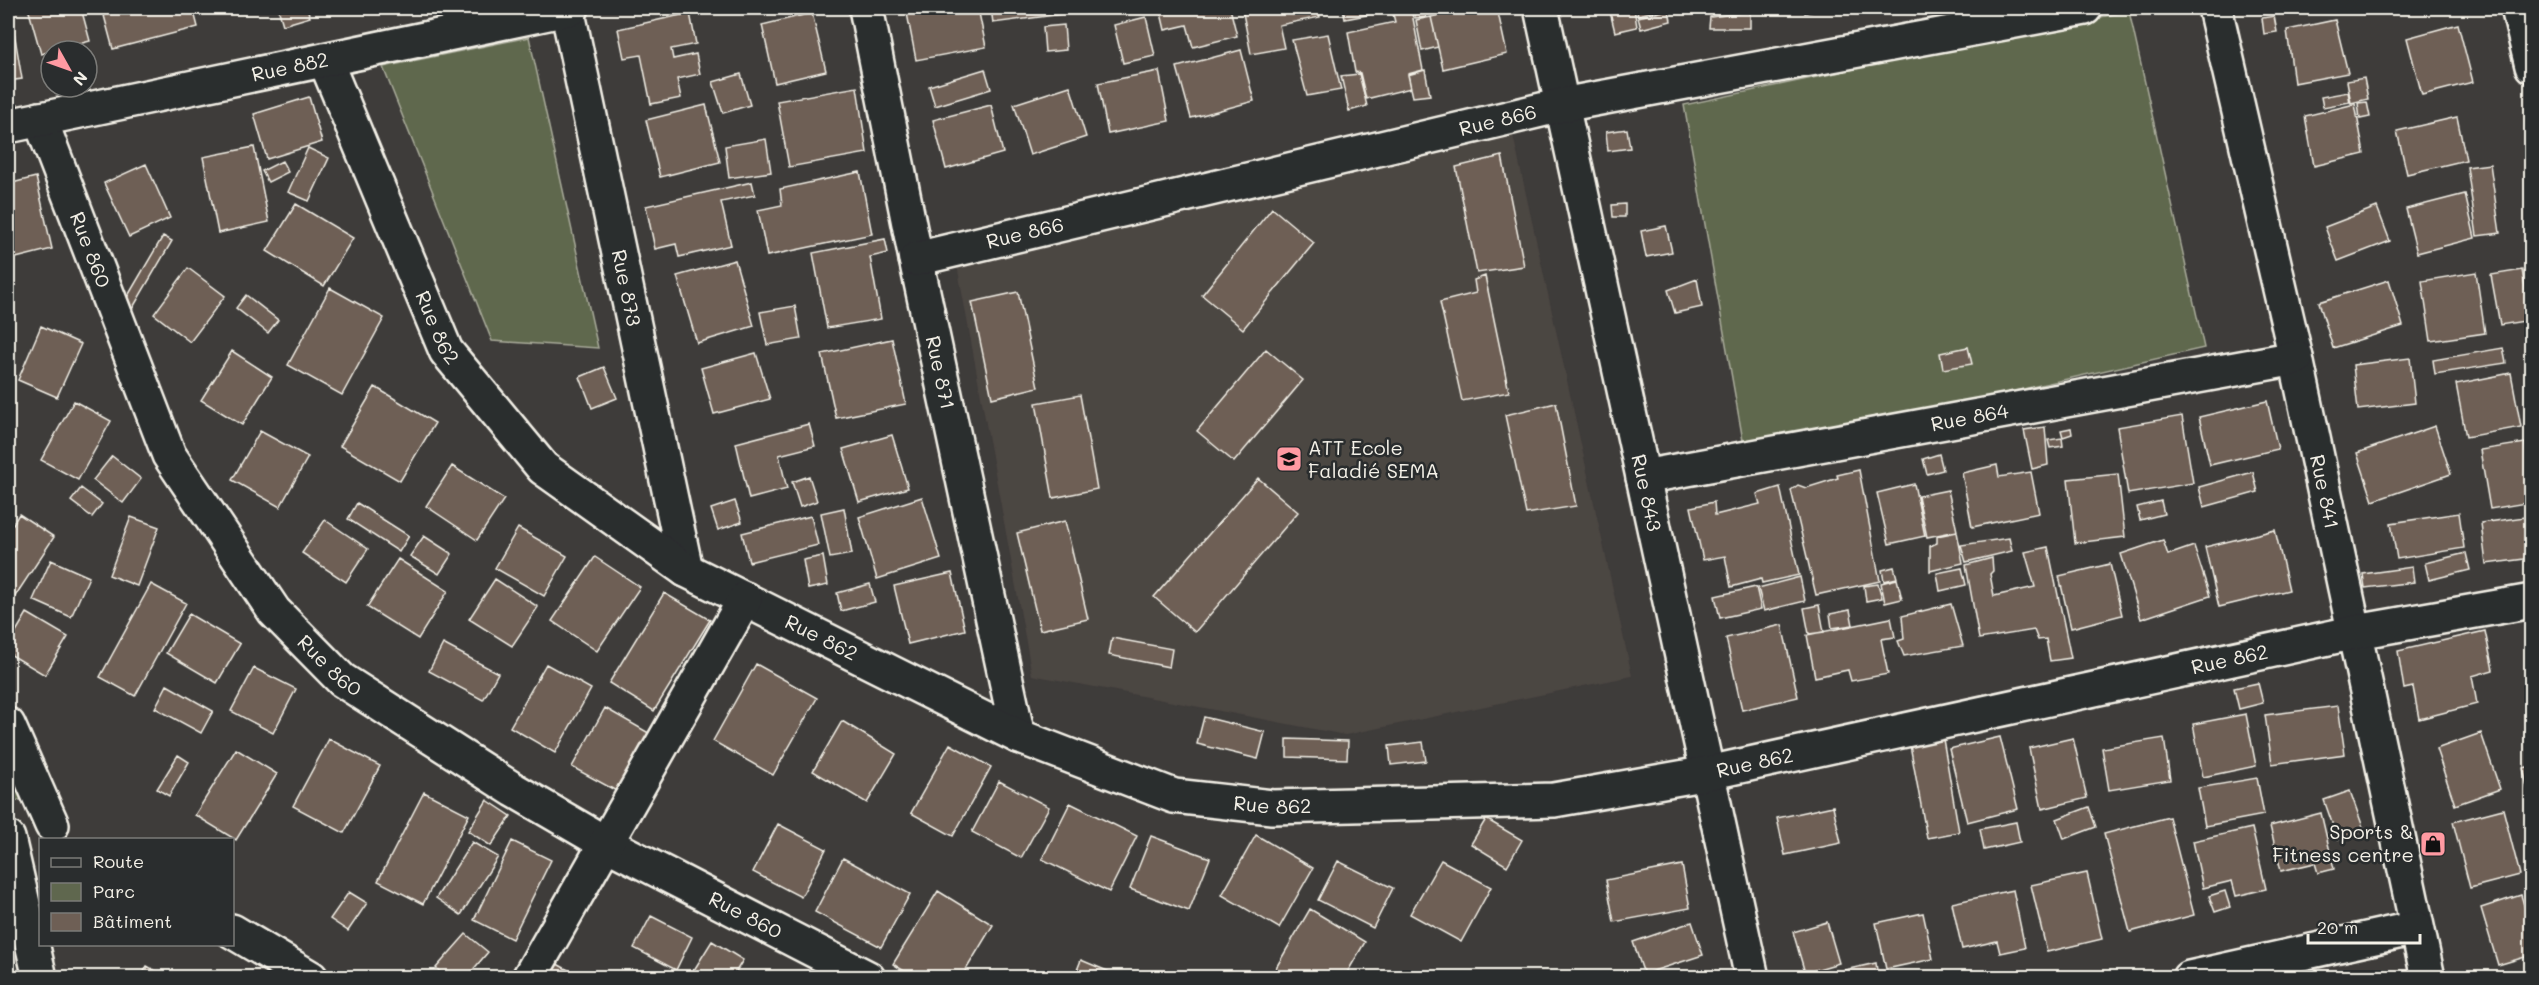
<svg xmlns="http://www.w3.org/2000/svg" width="2539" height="985" font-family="Mali,sans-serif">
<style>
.built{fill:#4c4642}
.green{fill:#5f674e;stroke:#aaac9b;stroke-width:1.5}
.building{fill:#6e5f55;stroke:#f4f1e8;stroke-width:1.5}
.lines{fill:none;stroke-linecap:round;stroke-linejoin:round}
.minor-casing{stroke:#f4f1e8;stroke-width:38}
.tertiary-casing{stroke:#f4f1e8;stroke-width:38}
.minor{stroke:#2a2d2e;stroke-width:33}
.tertiary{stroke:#2a2d2e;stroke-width:33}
.labels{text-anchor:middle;stroke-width:5;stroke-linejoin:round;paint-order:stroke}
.street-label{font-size:20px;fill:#f4f1e8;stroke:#2a2d2e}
.poi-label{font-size:20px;fill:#f4f1e8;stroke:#2a2d2e;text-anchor:start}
</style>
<rect width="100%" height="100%" fill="#3e3c3a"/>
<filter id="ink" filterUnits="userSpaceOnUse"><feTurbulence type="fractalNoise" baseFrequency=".0167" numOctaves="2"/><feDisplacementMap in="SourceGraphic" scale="12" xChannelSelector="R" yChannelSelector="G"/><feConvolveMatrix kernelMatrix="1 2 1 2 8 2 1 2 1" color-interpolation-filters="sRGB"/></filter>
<g filter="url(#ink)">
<path class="built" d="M1513,135l119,541 -287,59 -313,-60 -79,-432z"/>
<path class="green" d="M2129,11l75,337 -459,104 -61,-347z
M529,37l69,311 -106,-7 -109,-274z
M8,725l30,70 -30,8z"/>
<path class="building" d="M8,8h2l12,71 -14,2z
M28,8h53l9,33 -49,13z
M102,8h91l5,19 -85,22z
M278,8h29l3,9 -27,8z
M906,8h72l8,39 -70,13z
M991,8h70l1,6 -69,9z
M1077,8h56l-55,6z
M1184,8h46l7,28 -44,11 -6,-22 -22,5 -4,-17z
M1242,8h76l2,9 -41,8 5,23 -33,6z
M1343,8h68l12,62 -15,4 3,14 -45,11 -6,-26 -5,-1 -7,-40 47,-10 -3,-12 -47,9z
M1413,8h11l2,9 -11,1z
M1470,8h27l10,46 -64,15 -12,-52z
M1609,8h25l3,19 -22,5z
M1636,8h33l-31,7z
M1695,8h23v2l-21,5z
M1804,8h20v1l-19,4z
M1669,10l2,11 -30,8 -3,-12z
M1750,12v16h-41l1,-11z
M690,13l6,31 -25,5 2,10 23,-5 4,20 -23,5 4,19 -30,6 -10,-49 -17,3 -6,-29z
M812,13l14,58 -51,12 -13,-58z
M2274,16l3,16 -13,2 -2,-16z
M1146,17l9,39 -32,7 -9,-38z
M1431,17l7,30 -16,4 -6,-31z
M2335,20l13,53 -54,10 -7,-53z
M2458,24l15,58 -51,13 -15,-57z
M1064,25l2,25 -21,2 -2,-25z
M1328,34l13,56 -34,6 -15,-56z
M1241,50l13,51 -63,17 -14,-51z
M985,69l6,20 -56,17 -6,-20z
M1425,70l5,25 -17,2 -5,-22z
M1159,71l10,50 -61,13 -10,-51z
M741,74l9,31 -27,8 -10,-31z
M1359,74l8,32 -18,5 -8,-35z
M2364,78l4,21 -17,4 -4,-22z
M1070,86l16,51 -56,18 -16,-51z
M857,87l10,66 -78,14 -12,-66z
M2348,92l2,10 -27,5 -2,-10z
M309,97l13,45 -55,17 -13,-45z
M2367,102l3,15 -10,2 -2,-16z
M2355,104l9,50 -50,12 -9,-50z
M706,105l14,57 -60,15 -14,-57z
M991,105l12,48 -57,16 -13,-49z
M2457,117l9,43 -59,14 -10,-43z
M1627,129l3,19 -22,3 -2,-19z
M766,139l5,33 -42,6 -4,-32z
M254,147l15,75 -51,11 -15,-76z
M308,148l21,10 -20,43 -21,-9z
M1502,156l22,110 -47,7 -21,-106z
M282,161l6,11 -20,10 -6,-11z
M146,164l24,54 -41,19 -25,-54z
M2490,164l10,69 -23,3 -10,-69z
M860,172l12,62 -105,22 -9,-46 24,-5 -2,-16z
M36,177l16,72 -44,11v-76z
M752,182l3,13 -34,7 10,43 -52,12 -3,-13 -21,5 -9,-43z
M2465,194l10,44 -58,15 -11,-44z
M296,204l57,34 -29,48 -57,-35z
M1625,204v13h-12l-1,-12z
M2377,207l13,34 -52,20 -13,-34z
M1272,208l42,35 -71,86 -41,-34z
M1666,226l6,26 -26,5 -5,-26z
M163,236l9,5 -41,70 -9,-5z
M885,239l3,14 -18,4 11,62 -54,9 -14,-75z
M735,260l19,66 -57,17 -20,-67z
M188,268l37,28 -35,46 -36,-28z
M2522,270l9,50 -31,5 -9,-50z
M2476,272l9,61 -54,8 -9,-60z
M1485,276l24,116 -47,9 -22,-99 36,-9 -2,-13z
M1697,279l5,28 -27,6 -7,-23z
M2389,280l14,46 -70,22 -14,-46z
M330,288l54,30 -42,77 -54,-30z
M1018,292l20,95 -46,11 -20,-96z
M246,295l32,25 -10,13 -32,-25z
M795,306l6,33 -34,6 -7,-33z
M41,326l40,18 -24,53 -39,-17z
M892,339l14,65 -70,14 -14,-64z
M1968,347l4,17 -29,5 -3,-16z
M2503,348l3,15 -71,11 -2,-14z
M1266,349l37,31 -69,82 -37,-31z
M232,351l40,26 -30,48 -41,-25z
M756,353l14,46 -56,15 -13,-46z
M2410,358l5,45 -57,7 -5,-45z
M604,367l13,31 -25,10 -12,-31z
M2511,373l10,54 -55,10 -10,-53z
M375,387l60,36 -35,58 -60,-35z
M1080,395l17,94 -44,9 -17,-95z
M74,401l37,20 -33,59 -37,-20z
M2267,401l11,48 -68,16 -11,-48z
M1556,403l20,103 -50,8 -21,-99z
M2182,416l11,67 -65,11 -11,-67z
M809,424l6,22 -36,9 8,34 -38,10 -13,-56z
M2435,426l16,48 -78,27 -16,-48z
M2045,427l3,38 -16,4 -8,-39z
M2071,428l1,6 -9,3 -2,-7z
M260,431l48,26 -28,50 -48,-27z
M892,435l16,53 -49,14 -16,-53z
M2062,438l1,8 -13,2 -2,-8z
M2525,443l7,59 -42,7 -10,-59z
M1939,454l4,16 -16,4 -4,-15z
M112,456l29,23 -18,24 -30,-23z
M1997,465l2,12 32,-5 8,41 -67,14 -10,-54z
M452,466l52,33 -27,41 -51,-34z
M1859,470l21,111 -64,14 -25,-105 7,-5 8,3 32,-10 -1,-3z
M2253,472l5,20 -54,15 -5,-20z
M2118,474l7,63 -50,6 -7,-64z
M809,476l8,25 -17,6 -8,-25z
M1258,478l40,34 -103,120 -41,-35z
M1914,484l11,52 -36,8 -12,-51z
M1780,487l19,88 -37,8 -1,-4 -30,8 -6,-31 -22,4 -12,-53 23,-5 1,13 45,-11 -3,-10z
M81,488l21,16 -10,13 -21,-16z
M1948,490l9,41 -30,6 -9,-41z
M922,497l19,62 -64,20 -18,-62z
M735,501l7,21 -24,8 -7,-21z
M2161,501l3,13 -24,6 -3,-13z
M357,503l52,33 -10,16 -51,-33z
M844,508l8,46 -22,4 -9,-45z
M2459,513l5,35 -67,11 -6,-36z
M19,514l35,23 -46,70v-75z
M811,516l7,29 -69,17 -7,-29z
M2532,516v42l-46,6 -5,-41z
M131,517l28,10 -22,59 -28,-11z
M325,520l43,29 -22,33 -44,-29z
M1065,521l23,98 -48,11 -23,-97z
M518,528l49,28 -23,40 -49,-28z
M2275,530l14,60 -70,17 -14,-60z
M1957,532l6,31 -33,8v-25l7,-3v-7z
M424,536l28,18 -13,20 -29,-18z
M2009,538l3,13 -46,11 -5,-17z
M2163,540l5,15 26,-9 16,50 -69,23 -20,-65z
M2048,547l23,111 -21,3 -4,-22 -8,1 -4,-10 -55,9 -13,-74 26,-7 1,13 -3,3 4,22 41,-9 -10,-35z
M2466,553l4,17 -41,10 -4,-17z
M823,556l5,29 -20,4 -5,-29z
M595,557l45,30 -43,64 -45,-30z
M398,559l50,32 -30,48 -51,-32z
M51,560l38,17 -18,40 -38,-17z
M2110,564l12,51 -51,13 -12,-52z
M1894,567l3,11 -13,3 -2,-11z
M2412,567l2,15 -49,6 -2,-14z
M1962,568l4,17 -26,6 -3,-18z
M952,573l13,57 -57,14 -14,-58z
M1800,577l5,24 -41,10 -6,-23z
M495,579l43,28 -26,39 -43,-27z
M1897,579l5,20 -17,4 -4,-20z
M151,584l35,19 -51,93 -35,-19z
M870,584l5,18 -34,9 -4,-18z
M1878,584l4,14 -16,3 -2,-15z
M1756,587l5,22 -41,9 -5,-22z
M664,593l46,27 -56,91 -45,-28z
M1951,604l12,42 -59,10 -6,-15 6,-2 -2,-23z
M1819,605l5,27 -15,2 -5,-26z
M1850,610l3,15 -21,3 -2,-14z
M27,613l41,24 -23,38 -37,-22v-8z
M189,614l51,30 -23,39 -51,-30z
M1891,618l4,19 -14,2 7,35 -37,7 -3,-11 -33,7 -8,-42z
M1782,625l16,72 -56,13 -16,-72z
M2485,631l8,39 -21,6 5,28 -58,15 -6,-32 -9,2 -6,-38z
M1112,638l60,11 -3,18 -60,-12z
M443,644l55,29 -15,27 -54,-29z
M546,664l45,25 -36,64 -45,-26z
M756,664l61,34 -44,77 -60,-34z
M254,668l42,21 -23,44 -42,-22z
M2258,683l5,20 -24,6 -5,-21z
M167,685l46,26 -12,22 -46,-25z
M2338,706l7,48 -73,10 -7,-49z
M605,708l49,28 -32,58 -50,-27z
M2246,714l10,52 -53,11 -10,-53z
M1204,717l61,15 -7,27 -61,-15z
M842,721l54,33 -29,49 -54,-32z
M2481,733l19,56 -45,16 -19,-56z
M2000,737l18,72 -51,13 -18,-73z
M2073,738l14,60 -45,11 -13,-61z
M2164,738l6,42 -61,10 -7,-42z
M329,739l51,27 -36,67 -51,-27z
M1287,739l61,2 -1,18 -60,-2z
M1943,739l16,93 -32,6 -17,-93z
M1423,742l3,19 -35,4 -2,-19z
M950,744l41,23 -38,69 -42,-23z
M236,749l41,25 -41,66 -41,-25z
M178,755l11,7 -20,34 -12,-7z
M2532,766v35h-2l-7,-33z
M2257,778l7,37 -59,11 -7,-38z
M999,781l50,26 -28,51 -49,-26z
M2350,791l14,39 -26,10 -14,-40z
M424,792l45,23 -46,89 -45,-23z
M487,800l24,16 -20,30 -23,-15z
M1070,803l67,33 -28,56 -67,-33z
M1833,806l8,37 -56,12 -8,-37z
M2089,807l7,20 -32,12 -7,-20z
M2503,809l17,66 -50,13 -17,-66z
M2321,813l13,56 -16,4 -3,-10 -34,8 -11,-45z
M2169,817l25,98 -64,17 -26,-98z
M1486,819l36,21 -15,26 -36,-22z
M2016,822l4,20 -36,8 -4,-21z
M778,824l48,25 -25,48 -48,-25z
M2252,828l14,61 -30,7 -4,-15 -29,7 -10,-47z
M1256,835l57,33 -34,60 -57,-33z
M1151,836l59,22 -21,53 -59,-22z
M512,841l39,19 -39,79 -38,-19z
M472,842l26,15 -37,58 -25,-17z
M843,858l67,36 -29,53 -66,-35z
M1441,860l50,27 -30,55 -51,-28z
M1338,861l55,27 -20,40 -55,-28z
M1682,865l8,43 -76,14 -8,-42z
M2087,873l15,66 -55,13 -16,-67z
M2013,890l12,58 -25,5 -3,-12 -35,8 -10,-46z
M938,891l55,34 -32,53h-46l-22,-14z
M2225,891l5,16 -15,5 -6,-16z
M349,892l18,11 -19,28 -18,-12z
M2521,895l11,37v23l-34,10 -17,-57z
M1310,909l55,33 -21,36h-74z
M1923,913l10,46 -47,10 -10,-46z
M651,916l41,21 -16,33 -42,-22z
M1692,922l11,33 -59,19 -11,-32z
M1827,922l12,41 -34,10 -12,-41z
M466,934l22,18 -22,26h-19l-11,-10z
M712,941l31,19 -11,18h-43z
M546,958l37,20h-47z
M1081,960l43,18h-50z
M1876,963l2,15h-59l-1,-2z
M147,966l21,12h-28z"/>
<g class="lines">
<defs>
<g id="minor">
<path id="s1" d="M567,8l119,562"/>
<path id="s2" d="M866,8l50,251 102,477"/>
<path id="s3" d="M1541,8l211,970"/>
<path id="s4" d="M2215,8l81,350 132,620"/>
<path id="s5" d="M325,60l121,291 97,117 143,102 332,166 156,60 98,11 282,-7 154,-27 648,-141 176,-31"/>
<path id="s6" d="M40,119l129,336 105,156 68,69 172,110 91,53 263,135"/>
<path id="s7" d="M8,126l564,-118"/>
<path id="s8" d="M916,259l646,-154 523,-97"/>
<path id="s9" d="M1643,477l653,-119"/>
<path d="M8,725l44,100"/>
<path d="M8,838l32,140"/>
<path d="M232,931l79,47"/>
<path d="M529,978l216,-379"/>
<path d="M2189,978l227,-50"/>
</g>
<path id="tertiary" d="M2518,8l14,58"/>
</defs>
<use href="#minor" class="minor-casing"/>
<use href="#tertiary" class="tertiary-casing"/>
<use href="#minor" class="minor"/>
<use href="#tertiary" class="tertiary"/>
</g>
</g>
<defs>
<symbol id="school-square" viewBox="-11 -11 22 22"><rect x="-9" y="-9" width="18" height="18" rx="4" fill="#ff9aa2" stroke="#2a2d2e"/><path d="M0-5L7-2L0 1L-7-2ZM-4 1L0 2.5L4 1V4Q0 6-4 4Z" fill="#111"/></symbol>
<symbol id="shop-square" viewBox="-11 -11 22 22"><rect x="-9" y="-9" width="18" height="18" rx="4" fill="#ff9aa2" stroke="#2a2d2e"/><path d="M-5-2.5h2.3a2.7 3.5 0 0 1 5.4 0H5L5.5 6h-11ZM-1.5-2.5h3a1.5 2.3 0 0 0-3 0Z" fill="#111"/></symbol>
</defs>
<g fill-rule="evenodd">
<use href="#school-square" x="1274" y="444" width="30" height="30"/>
<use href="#shop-square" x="2418" y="829" width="30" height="30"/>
</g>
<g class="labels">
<g class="street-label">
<text dy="7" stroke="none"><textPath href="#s7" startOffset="288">Rue 882</textPath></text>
<text dy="7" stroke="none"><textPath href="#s8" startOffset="598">Rue 866</textPath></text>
<text dy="7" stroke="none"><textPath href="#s8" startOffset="112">Rue 866</textPath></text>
<text dy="7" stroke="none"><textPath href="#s6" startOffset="140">Rue 860</textPath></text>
<text dy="7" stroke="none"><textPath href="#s1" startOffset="286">Rue 873</textPath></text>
<text dy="7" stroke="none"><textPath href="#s5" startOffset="290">Rue 862</textPath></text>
<text dy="7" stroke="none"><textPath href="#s2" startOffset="372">Rue 871</textPath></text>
<text dy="7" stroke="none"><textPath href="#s9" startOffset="332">Rue 864</textPath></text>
<text dy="7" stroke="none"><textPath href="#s4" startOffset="496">Rue 841</textPath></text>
<text dy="7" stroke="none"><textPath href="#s3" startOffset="496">Rue 843</textPath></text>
<text dy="7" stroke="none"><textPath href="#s5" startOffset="794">Rue 862</textPath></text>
<text dy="7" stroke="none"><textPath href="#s5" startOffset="2252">Rue 862</textPath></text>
<text dy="7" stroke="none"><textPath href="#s6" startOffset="626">Rue 860</textPath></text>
<text dy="7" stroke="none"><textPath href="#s5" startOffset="1766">Rue 862</textPath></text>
<text dy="7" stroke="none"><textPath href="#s5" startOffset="1280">Rue 862</textPath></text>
<text dy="7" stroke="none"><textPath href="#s6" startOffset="1112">Rue 860</textPath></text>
</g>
<g class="poi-label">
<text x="1308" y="455">ATT Ecole<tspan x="1308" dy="23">Faladié SEMA</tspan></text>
<text x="2414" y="839" text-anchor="end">Sports &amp;<tspan x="2414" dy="23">Fitness centre</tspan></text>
</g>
</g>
<rect width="2539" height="985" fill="none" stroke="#2a2d2e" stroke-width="30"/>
<rect x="15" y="15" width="2509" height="955" fill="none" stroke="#f4f1e8" stroke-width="2" filter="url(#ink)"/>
<rect x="39" y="838" width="195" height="108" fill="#2a2d2e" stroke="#7b7b78" stroke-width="1.5"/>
<rect x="51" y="858" width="30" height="9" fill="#2a2d2e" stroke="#7b7b78" stroke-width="1.5"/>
<text x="93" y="868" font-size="18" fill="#f4f1e8">Route</text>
<rect x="51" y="883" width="30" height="18" fill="#5f674e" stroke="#7b7b78" stroke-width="1.5"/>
<text x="93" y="898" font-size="18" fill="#f4f1e8">Parc</text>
<rect x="51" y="913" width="30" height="18" fill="#6e5f55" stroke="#7b7b78" stroke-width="1.5"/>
<text x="93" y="928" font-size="18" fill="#f4f1e8">Bâtiment</text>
<g transform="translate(69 69) rotate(130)"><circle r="28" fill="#2a2d2e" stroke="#7b7b78" stroke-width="1.5"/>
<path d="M0-4.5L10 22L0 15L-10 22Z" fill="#ff9aa2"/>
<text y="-9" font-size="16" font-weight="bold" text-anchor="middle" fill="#f4f1e8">N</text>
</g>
<path d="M2308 934v9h112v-9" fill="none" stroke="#f4f1e8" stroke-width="3"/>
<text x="2317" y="934" font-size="18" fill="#f4f1e8" stroke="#2a2d2e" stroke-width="4.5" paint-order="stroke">20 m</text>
</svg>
